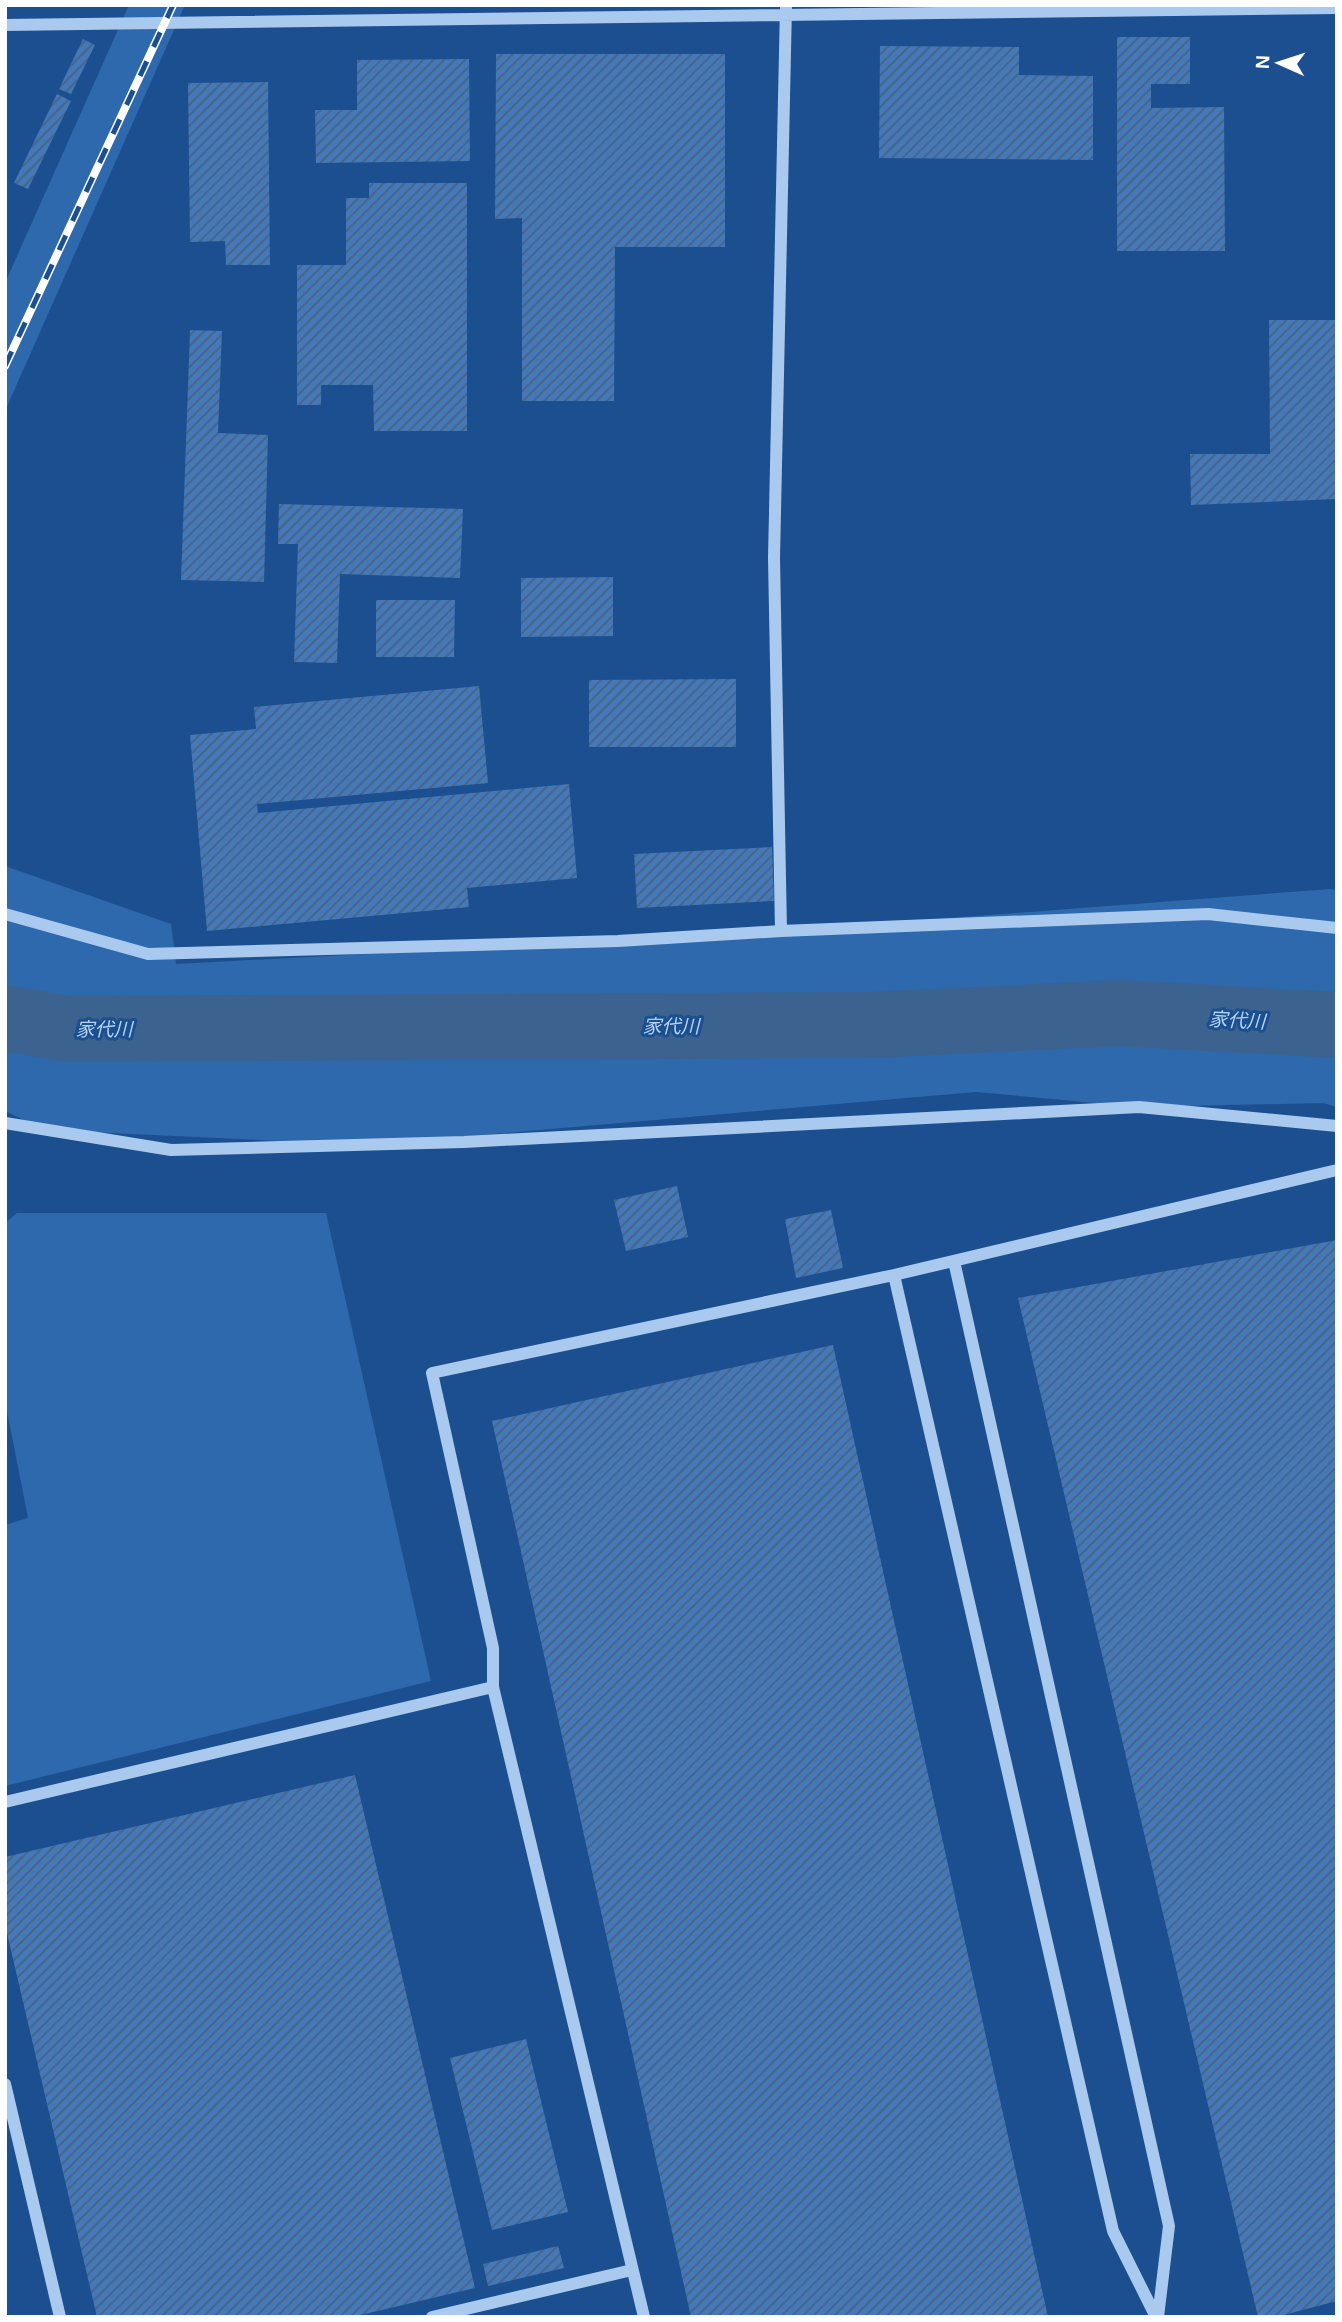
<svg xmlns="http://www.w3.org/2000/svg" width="1342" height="2322" font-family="Helvetica,'Noto Sans JP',sans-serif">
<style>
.green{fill:#2e69ad}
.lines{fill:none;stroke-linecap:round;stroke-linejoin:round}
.river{stroke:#3c6290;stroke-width:66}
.building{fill:url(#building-hatch)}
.minor{stroke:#a9c9ee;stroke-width:12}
.rail-casing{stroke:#fff;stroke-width:8}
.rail{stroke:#1b4f8f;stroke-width:5;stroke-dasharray:16;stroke-linecap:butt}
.labels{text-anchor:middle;stroke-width:6;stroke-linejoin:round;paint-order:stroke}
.water-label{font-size:19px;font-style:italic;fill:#b5d3f5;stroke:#1b4f8f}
</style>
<defs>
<pattern id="building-hatch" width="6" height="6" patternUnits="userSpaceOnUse" patternTransform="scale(1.75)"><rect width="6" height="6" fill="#4478b7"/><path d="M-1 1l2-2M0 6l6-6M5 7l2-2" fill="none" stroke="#486282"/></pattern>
</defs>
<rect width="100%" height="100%" fill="#1b4f8f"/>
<path class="green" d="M129,5h56l-180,406v-128z
M5,866l166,58 5,40 538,-28 616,-47 7,1v217l-14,-4 -184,4 -163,-15 -610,53 -321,-15 -40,-19z
M17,1213h309l105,468 -426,105v-261l23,-7 -23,-117v-178z"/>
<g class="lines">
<path class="river" d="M5,1018l63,11 804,-4 248,-12 217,12"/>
</g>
<path class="building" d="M1117,37h73v47h-39v24l73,-1 1,144h-108z
M83,39l12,6 -24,49 -12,-5z
M880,46l139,1v28l74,1v84l-214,-2z
M496,54h229v193h-110l-1,154h-92v-183l-27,1z
M469,59l1,102 -154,2 -1,-53h42v-50z
M268,82l2,183h-44l-1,-24 -35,1 -2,-159z
M57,94l14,7 -43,88 -14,-6z
M369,183h98v248h-93l-1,-46h-52v20h-24v-140h49v-67h23z
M1269,320h68v179l-146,6 -1,-51h80z
M190,330l32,1 -4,102 50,2 -4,147 -83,-2z
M279,504l184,5 -3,69 -120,-4 -3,89 -43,-1 4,-118h-20z
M613,577v59l-92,1v-59z
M376,600h79l-1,57h-78z
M736,679v68h-147v-67z
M479,686l9,97 -231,21 1,9 311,-29 8,94 -110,10 2,19 -262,24 -17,-196 66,-6 -2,-22z
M772,847l2,54 -137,7 -3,-54z
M677,1186l11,51 -62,14 -12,-51z
M831,1210l12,58 -47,10 -11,-59z
M1337,1240v1061l-61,16h-18l-240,-1019z
M833,1345l215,972h-357l-199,-896z
M355,1775l120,513 -123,29h-255l-92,-392v-68z
M526,2039l42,173 -76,18 -42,-172z
M558,2246l6,22 -76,18 -5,-22z"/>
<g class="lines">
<path class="minor" d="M5,25l1332,-17
M5,914l143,40 470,-13 163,-10 427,-17 129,14
M781,931l-7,-373 12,-552
M5,1123l166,27 293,-8 675,-35 198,19
M954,1261l215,965 -11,91
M894,1275l443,-105
M5,1802l488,-115
M5,2084l55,233
M432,2317l200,-47
M644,2317l-151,-630v-39l-61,-275 462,-98 219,956 43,86"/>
<defs>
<path id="rail" d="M5,366l168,-361"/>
</defs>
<use href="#rail" class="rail-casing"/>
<use href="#rail" class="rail"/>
</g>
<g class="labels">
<g class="water-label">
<text transform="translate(1237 1020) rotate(3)" y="7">家代川</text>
<text x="671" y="1033">家代川</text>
<text x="104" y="1036">家代川</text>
</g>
</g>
<rect width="1342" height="2322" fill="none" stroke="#ffffff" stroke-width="14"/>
<g transform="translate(1279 63) rotate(273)" stroke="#1b4f8f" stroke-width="5" paint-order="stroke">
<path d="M0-5L12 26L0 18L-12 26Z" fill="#ffffff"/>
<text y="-10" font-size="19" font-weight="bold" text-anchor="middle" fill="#ffffff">N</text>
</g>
</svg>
